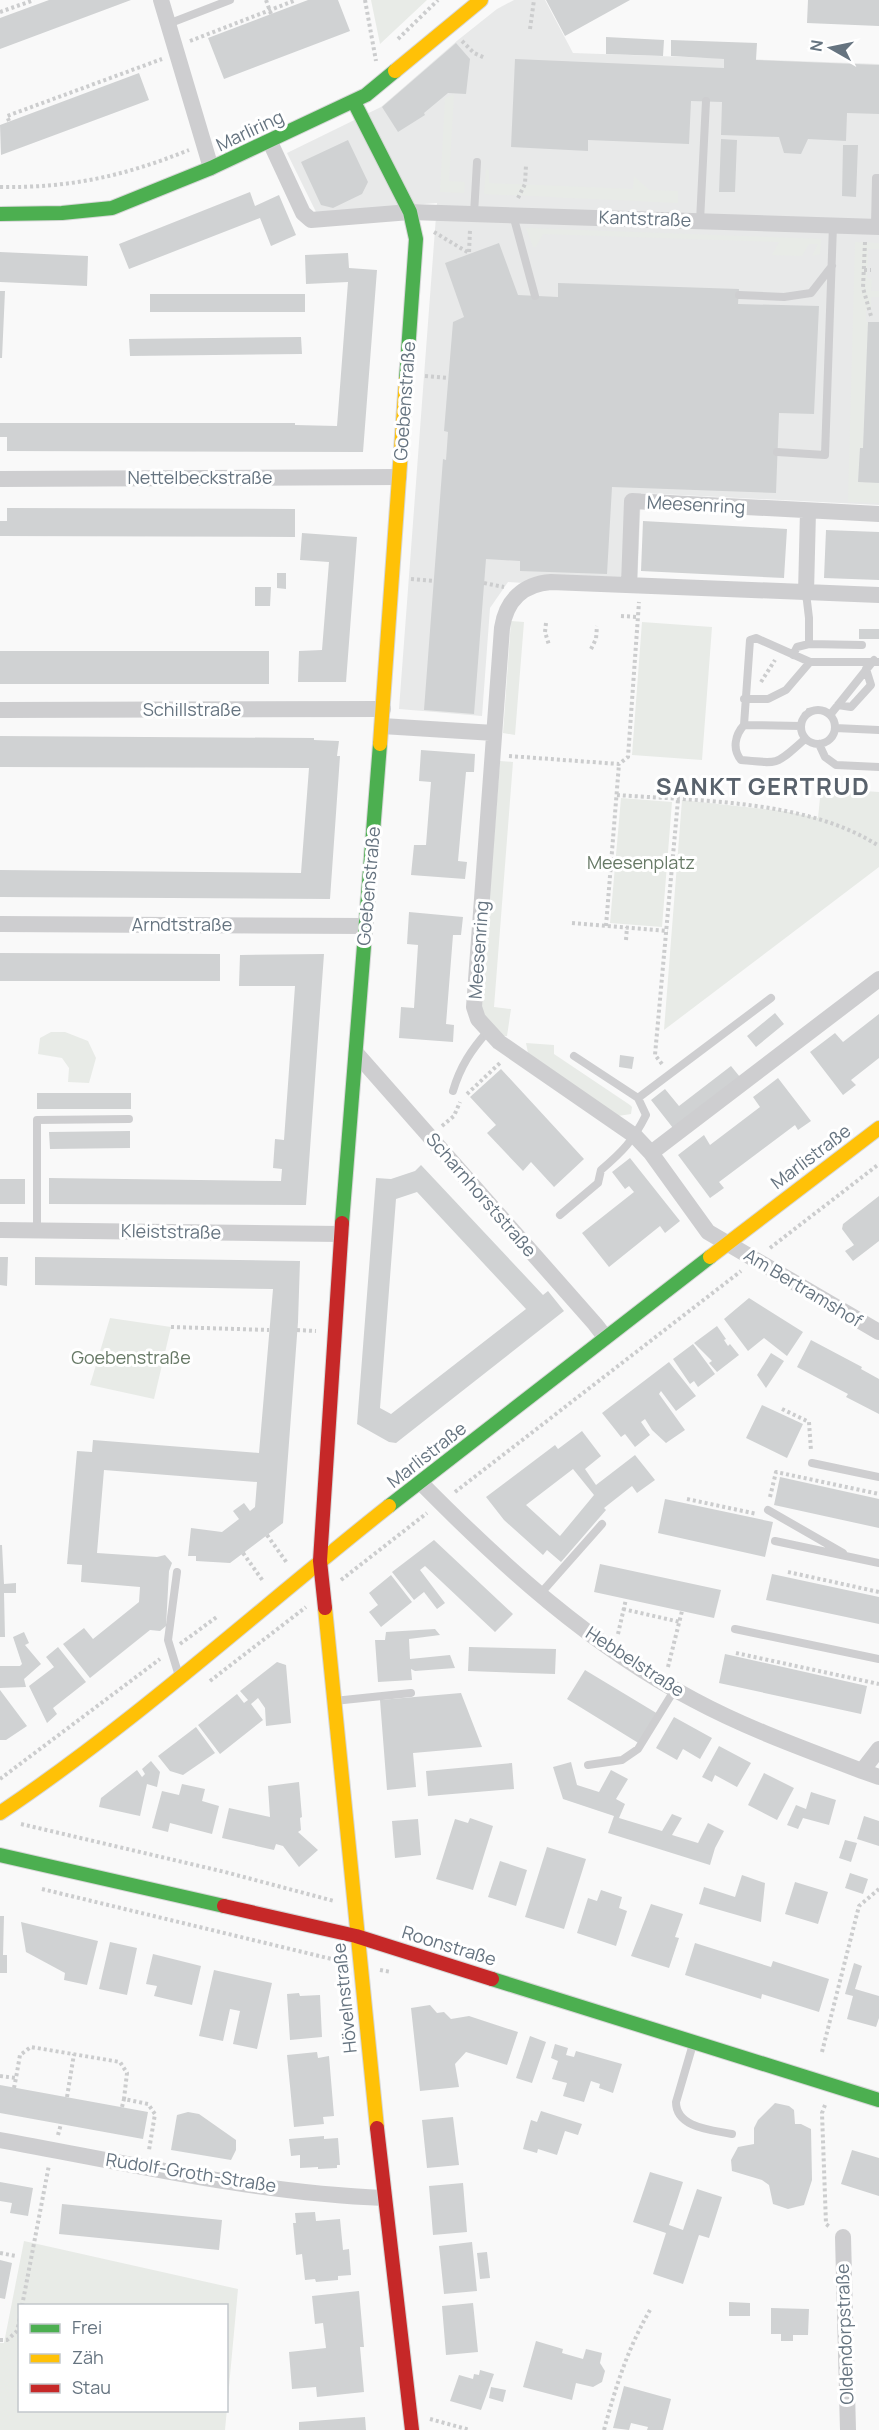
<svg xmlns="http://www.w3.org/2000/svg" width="879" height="2430" font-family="Manrope,sans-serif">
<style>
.built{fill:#e8e9e9}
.green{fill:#e8ebe7;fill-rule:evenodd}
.building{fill:#d0d2d3;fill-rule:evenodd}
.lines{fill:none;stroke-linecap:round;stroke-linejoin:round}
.fast-casing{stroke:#d6d7d7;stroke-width:16}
.slow-casing{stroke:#d6d7d7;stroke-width:16}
.jam-casing{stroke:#d6d7d7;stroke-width:16}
.path{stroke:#cccdce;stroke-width:4;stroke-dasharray:3 3;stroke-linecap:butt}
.lane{stroke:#ceced0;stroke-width:8}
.street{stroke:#ceced0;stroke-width:16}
.fast{stroke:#4caf50;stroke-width:14}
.slow{stroke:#ffc107;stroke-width:14}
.jam{stroke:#c62828;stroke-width:14}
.labels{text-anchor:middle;stroke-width:6;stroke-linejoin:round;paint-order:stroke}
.street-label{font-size:18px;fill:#667480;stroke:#fff}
.park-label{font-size:18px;fill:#677966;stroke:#fff}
.district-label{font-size:24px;font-weight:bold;letter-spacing:1.5px;fill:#59626c;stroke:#fff}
</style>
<rect width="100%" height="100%" fill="#f9f9f9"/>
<path class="built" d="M514,0h31l28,53 306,11v441l-238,-12 -4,97 -129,-8 -18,26 -8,108 -83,-7 38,-506 -121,9 -29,-59 94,-46 77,-67 39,-31z"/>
<path class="green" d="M371,0h56l-47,44z
M454,94l-5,87 16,1 -1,11 -24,-1 5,-94z
M486,169l3,1v13l144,6 1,-13 15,14 29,1v12l-194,-9z
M526,228l295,11 -1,15 -8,2 6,-12h-9l-7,12 -30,-1 7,-13 -236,-8 -7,13h-3z
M855,242l24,1v6h-11l-1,29 5,1 -1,12h8v6h-8v13h-5v11l2,1 -5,126h-3l-2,34 21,1v20l-31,-1z
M511,621l13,1 -9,113 -12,-2z
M642,622l70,5 -10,133 -70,-5z
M500,761l13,1 -19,245 17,2 -4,27h-4l-18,-20 -4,-10z
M821,788l58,4v75l-215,163 18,-230 101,11 35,7z
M621,798l51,4 -10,125 -52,-4z
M51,1032h14l23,9 8,17 -7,25 -21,-1 1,-14 -7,-10 -24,-4 2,-16z
M526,1043l28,2v9l76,51 2,2 -1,7 -13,2 -90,-63z
M110,1318l61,9 -17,72 -64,-14z
M24,2241l214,48 -13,141h-225v-87h4zM20,2306h206v104h-206z"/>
<path class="building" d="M49,0h82l-131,49v-31z
M308,0h30l12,31 -126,48 -16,-41z
M546,0h84l-65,36z
M808,0h71v26l-72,-3z
M606,37l58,3 -1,16 -57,-2z
M671,40l86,3 -1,17 123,5v49l-32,-1 -1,28 -38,-2 -7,15 -17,-1 -5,-16 -58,-2 1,-33 -31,-1 -2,43 -101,-4v11l-77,-4 4,-88 209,9v-9l-53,-3z
M456,43l14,16 -4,35 -18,-1 -24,20 1,2 -27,17 -16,-25z
M139,73l10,27 -148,55 -1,-30z
M721,139l16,1 -2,52h-16z
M348,140l20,42 -6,12 -29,14 -12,-3 -20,-43z
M843,145h15l-2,52 -14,-1z
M250,192l5,14 24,-11 17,40 -25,11 -11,-28 -131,51 -10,-25z
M499,243l19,52 40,2v-14l181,6 -1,15 81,2 -5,108 -35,-1 -3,80 -164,-6 -5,87 -87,-3v-10l-34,-2 -12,155 -50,-4 19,-251 3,1 2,-28 -4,-1 9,-109 11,-5 -19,-54z
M0,252l88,4 -1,30 -87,-4z
M348,253l1,15 28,2 -14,182 -356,-1v-14h-7v-14h295v2l42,1 11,-144 -42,2 -1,-29z
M0,291h5l-3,67h-2z
M150,294h155v18h-155z
M868,322h11v161l-21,-1 2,-34h3z
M301,337l1,17 -172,2 -1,-17z
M7,508l288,1v28l-295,-1v-15h7z
M643,521l144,8 -3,49 -143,-7z
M826,530l53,2v48l-55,-2z
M302,533l55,4 -11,145h-48l1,-31 23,-1 7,-88 -29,-2z
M277,573h9v16l-9,-1z
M255,587h16l-1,19h-15z
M859,629h20v10h-20z
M0,651h269v33h-269z
M0,736l314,2v2l25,1 -2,15h3l-10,143 -330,-2v-27l301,3 8,-105 -309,-1z
M421,750l54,4 -1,18h-8l-8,89 9,1 -2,17 -54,-4 3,-30h12l5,-63 -12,-1z
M409,912l54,5 -2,18h-8l-7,89 8,1 -1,17 -54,-4 2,-31 13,1 4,-63 -11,-1z
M0,953l220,1v27h-220z
M324,954l-18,251 -257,-1v-26l232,3 1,-12 -9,-1 2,-29 9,1 11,-154h-56l1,-31z
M775,1013l9,11 -28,23 -9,-11z
M879,1014v44l-28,22 5,5 -13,10 -33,-43 25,-19 8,9z
M620,1055l14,2 -2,12 -13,-2z
M731,1066l9,11 -67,51 -22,-28 14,-11 14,17z
M501,1069l83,90 -30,28 -23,-25 -8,9 -36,-38 9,-8 -26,-28z
M778,1078l33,43 -13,9 -3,-5 -76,57 5,6 -14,10 -32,-43 26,-20 6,10 50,-38 -7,-10z
M37,1093h94v16h-94z
M130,1131v17l-80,1 -1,-17z
M630,1158l50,63 -15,12 -5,-7 -51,41 -27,-34 52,-41 -5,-6 -4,3 -13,-17z
M421,1165l122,130 5,-4 16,20 -168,132 -7,-1 -32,-18 19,-246 15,1 24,-8zM417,1192l109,117 -135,105 -11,-6 16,-209z
M0,1179h25v25h-25z
M879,1196v45l-26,20 -8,-10 9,-6 -12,-16 1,-5z
M0,1257h8l-1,29 -7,-1z
M35,1257l265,4 -2,61 -15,201 -53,40 -34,-2v-5h-8l3,-28 31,4 17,-13 -6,-8 11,-8 6,8 5,-4 2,-25 -153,-12 -7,83 60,4 8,-2 7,8 -3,8 -3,55 -6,5 -10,-1 -60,48 -27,-34 21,-16 9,11 46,-37 1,-15 -59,-5 1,-17 -15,-1 10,-113 15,1 1,-12 166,13 14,-164 -238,-4z
M749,1298l54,34 -16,24 -23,-18 -16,13 -24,-32z
M717,1326l9,13 -2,1 4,6 2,-2 9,11 -22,17 -8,-9 3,-2 -18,-18z
M811,1340l51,27 -1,2 18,10v35l-33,-17 2,-3 -51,-27z
M693,1344l22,30 -17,13 -4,-6 -4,3 -17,-25z
M771,1353l13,8 -18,27 -9,-13z
M669,1362l27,34 -20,15 -15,-20 -2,3 26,36 -19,13 -14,-13 -7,-11 -4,3 9,13 -15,12 -10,-13 -4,3 -19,-24z
M762,1405l41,19 -16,34 -41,-20z
M582,1431l19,25 -16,13 11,16 39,-30 20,25 -18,13 -5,-7 -28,22 2,2 -45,52 -14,-12 -4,5 -39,-35 -18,-23 69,-52 3,4zM573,1469l21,26 -34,41 -34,-31z
M780,1477l99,22v29l-105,-23z
M665,1499l108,23 -8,35 -107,-24z
M434,1540l79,74 -18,18 -70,-66 -5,4 25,33 -8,6 -13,-17 -10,8 -22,-28z
M0,1545h2l2,39 12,-1v10h-12l1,44h-5z
M600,1564l121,26 -7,28 -120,-26z
M772,1574l107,23v27l-113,-24z
M391,1575l21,27 -31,25 -12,-15 9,-7 -9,-12z
M435,1629l5,6 -31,4 1,20 40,-4 5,13 -40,3 -4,-2 1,11 -34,2 -3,-42h10l1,-8z
M24,1632l5,11 -4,2 16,19 -17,15 2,8 -26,1v-22h20l2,-2 -9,-27z
M58,1647l28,35 -33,26 4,6 -10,9 -18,-37 25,-19 -8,-10z
M469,1647l87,2 -1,25 -87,-3z
M725,1654l142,32 -6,28 -142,-31z
M277,1662l9,3 5,58 -25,3 -1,-18 -7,-10 -7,6 12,16 -43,34 -22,-29 39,-31 7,9 4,-3 -8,-9z
M585,1670l73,44 -18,30 -73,-45z
M0,1690l27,36 -21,14h-6z
M461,1693l21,54 -69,6 3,34 -29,3 -7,-90z
M674,1717l38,21 -12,21 -17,-10 -6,11 -21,-12z
M196,1727l19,26 -32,22 -13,-4 -12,-15z
M719,1746l32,17 -14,24 -22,-12 -3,7 -10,-5z
M151,1761l9,11 -3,15 -10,-3 -7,32 -41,-9 2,-9 36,-28 5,7 3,-3 -3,-5z
M571,1762l6,23 22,7 12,-22 17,9 -12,20 9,5 -6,14 43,13 10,-17 10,4 -10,17 26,8 10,-20 16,8 -9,17 -5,17 -102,-32 6,-17 -51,-17 -10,-32z
M512,1763l2,26 -86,7 -2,-25z
M764,1773l30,15 -17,32 -29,-15z
M299,1782l3,35 -2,1 1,12 -3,2 20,18 -19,17 -16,-21 -7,-2 -2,6 -52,-12 7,-30 41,9 -2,-31z
M182,1784l23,5 -3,12 17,5 -7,28 -42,-11 -2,9 -16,-4 10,-37 17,4z
M811,1792l25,8 -7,25 -26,-7 -5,11 -11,-4 9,-20 10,4z
M864,1816l15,5v25l-22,-7z
M470,1818l23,8 -20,64 -37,-11 19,-60 13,4z
M418,1819l3,36 -26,3 -3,-37z
M845,1840l12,3 -6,19 -12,-4z
M547,1847l39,12 -22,70 -39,-12z
M500,1861l27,9 -11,36 -28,-9z
M850,1873l18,6 -5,15 -18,-6z
M742,1875l23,8 -4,39 -62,-18 5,-17 31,10z
M795,1882l33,10 -10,32 -33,-10z
M601,1890l21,7 -3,11 8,3 -11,35 -39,-13 11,-35 9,3z
M651,1904l32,10 -8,23 4,1 -10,30 -38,-12z
M0,1916h4l-1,39h4v18h-7z
M21,1922l77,19 -11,44 -23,-5 1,-7 -39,-21z
M110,1942l27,6 -10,47 -28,-6z
M695,1943l76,24 2,-6 56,18 -10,33 -57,-18 -1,5 -76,-24z
M153,1954l48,12 -9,39 -38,-9 3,-10 -11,-2z
M854,1963l8,3 -7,23 24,7v22l-3,9 -29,-8 6,-23 -8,-2z
M214,1970l58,13 -15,66 -24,-5 7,-33 -10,-2 -7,32 -24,-5z
M299,1993l1,3 20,-1 2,42 -32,3 -3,-46z
M430,2005l7,8 7,-1 7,7 18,-3 49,16 -11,33 -41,-13 -11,12 4,23 -39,4 -9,-83z
M530,2036l16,6 -14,41 -16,-5z
M555,2044l13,4 -2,7 8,2 2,-6 46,13 -9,29 -14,-5 1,-4 -9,-3 -7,21 -21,-6 4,-13 -15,-4 6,-18 -7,-3z
M317,2052l1,6 11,-2 5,60 -11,1 1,7 -30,3 -7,-72z
M0,2085l148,27 -5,27 -143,-26z
M775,2103l14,3 5,4 1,14h6l10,5 1,51 -8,25 -16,4 -15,-5 -4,-19 -7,-5 -30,-9 -1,-11 7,-13 16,-3v-16l4,-8z
M541,2111l41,13 -4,11 -13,-4 -8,24 -19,-6 -1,4 -14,-4 8,-29 6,2z
M188,2112l11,2 37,26v10l-5,10 -60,-10 6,-35z
M453,2117l6,48 -32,3 -5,-48z
M324,2136v3l14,-1 2,27h-3v3l-19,1v-2l-18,1v-13l-9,1 -2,-17z
M852,2150l27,8v38l-38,-12z
M650,2172l33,10 -14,43 14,5 14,-41 25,8 -13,41 -10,-3 -16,49 -30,-10 13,-41 -33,-11z
M0,2182l33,6 -5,28 -18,-3 2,-10 -12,-2z
M463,2183l4,49 -34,3 -4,-49z
M62,2204l160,16 -3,30 -160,-16z
M315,2212l1,9 24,-2 3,31 6,-1 2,26 -13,1v4l-22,2 -1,-3 -10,1 -3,-26 -6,1 -3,-32h3l-1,-10z
M472,2242l5,49 -33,3 -5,-48z
M487,2252l3,26 -10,1 -3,-26z
M0,2260l12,3 -7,36 -5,-1z
M359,2291l5,56h-4l4,45 -47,5 -1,-10 -24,2 -3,-37 37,-4 -3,-25 -8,1 -3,-28z
M729,2302l21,1v13h-21z
M473,2303l5,49 -32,3 -4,-49z
M771,2308l38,1 -1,26h-15v6h-12v-7h-10z
M536,2341l27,8 -1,4 21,6 3,-10 16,4 -2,10 5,8 -3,11 -9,5 -17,-4 -4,17 -49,-13z
M480,2370l14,4 -13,36 -31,-9 9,-26 14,4 1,-5 5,1z
M624,2386l47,13 -8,31h-16l1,-3 -17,-4 -2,7 -16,-2z
M491,2387l15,3 -3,12 -14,-4z
M365,2417l1,13h-67v-8z"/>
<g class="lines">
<defs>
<path id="fast" d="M354,102l56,110 6,27 -10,141
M0,214l62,-1 50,-5 99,-40 155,-73 29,-24
M342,1223l38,-479
M389,1506l321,-249
M0,1855l224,51
M492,1979l387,121"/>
<path id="slow" d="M395,71l86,-71
M380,744l26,-364
M710,1257l169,-129
M325,1608l52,520
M0,1813c137,-92 260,-205 389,-307"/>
<path id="jam" d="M325,1608l-5,-47 22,-338
M224,1906l132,30 136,43
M377,2128l35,302"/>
</defs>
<use href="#fast" class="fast-casing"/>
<use href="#slow" class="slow-casing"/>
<use href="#jam" class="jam-casing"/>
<path class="path" d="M266,0l5,14
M365,0l11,61
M0,12l34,-12
M530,29l4,-29
M398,39l40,-39
M190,41l106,-41
M462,41l12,12 11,5
M9,121l-2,-5 155,-57
M0,187c71,1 124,-11 189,-37
M518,198l7,-14 1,-19
M434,232l35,21 1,-23
M865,242l-2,46 8,28
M864,270h7
M425,376l23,2
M411,579l23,2
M484,583l20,4
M621,616l17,1
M546,623l-1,9 4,13
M591,649l5,-10 1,-13
M761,682l14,-22
M803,715l5,-5 12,-1
M509,756l110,8 9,-7 11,-155
M617,795c83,6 191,5 262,51
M572,923l96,8
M606,926l13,-162
M626,940l1,-13
M662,1064l-7,-9 23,-255
M467,1094l34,-32
M442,1126l12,-10 6,-14
M770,1248l109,-84
M171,1327l98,3
M297,1330l19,1
M782,1409l27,13 2,29
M455,1492l286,-221
M770,1497l6,-25 103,22
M687,1499l70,15
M267,1535l20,28
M243,1553l20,28
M788,1572l91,20
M341,1580l86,-67
M623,1609l57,13
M618,1634l8,-35
M180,1644l38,-28
M736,1653l143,31
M668,1667l14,-56
M210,1681l96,-74
M0,1779l160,-120
M21,1824l204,48 109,29
M42,1889l298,72
M380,1970l11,2
M822,2052l37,-146 20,-17
M0,2076l16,2 4,-23 11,-8 89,15 7,11 -3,26 24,5 7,10 -6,36
M14,2088l2,-10
M67,2097l7,-43
M825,2105l-3,8 4,111 4,3
M122,2107l2,-8
M58,2135l3,-11
M0,2253l16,3
M22,2306l27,-141
M0,2340h7l10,-9 3,-14
M430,2419l40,11
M604,2430c12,-44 23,-80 46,-120"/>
<path class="lane" d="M168,24l62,-24
M474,214l3,-52
M513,215l22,81
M700,221l6,-120
M875,226l1,-48h3
M739,295l45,2 27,-4 21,-27
M777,452l48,3 8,-230
M806,593l3,25v26l53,1
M793,655l4,-8 12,-3
M744,699h24l18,-9 24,-28
M838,705l13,2 20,-22 -5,-16
M801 727a17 17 0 1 1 34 0a17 17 0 1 1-34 0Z
M830,715l44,-55
M744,725l57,1
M835,728l44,2
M805,739c-30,26 -24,25 -64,21 -9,-11 -6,-25 3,-35l6,-85 6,-2 54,24h69
M819,744l6,13 11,8 43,2
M453,1091c7,-24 18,-41 35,-60
M638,1098l133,-100
M560,1215l38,-32 3,-13c21,-18 32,-29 45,-55l-8,-17 -64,-42
M37,1230v-110l92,-1
M812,1463l67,14
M768,1510l75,43
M775,1541l104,22
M177,1572l-9,68 11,36
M541,1593l61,-69
M735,1629l144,30
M334,1701l77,-8
M588,1765l34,-5 16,-11 37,-60
M693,2044l-17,58c0,26 36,28 56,32"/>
<path class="street" d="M161,0l50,168
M270,142l33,71 8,7 99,-8 469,15
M0,479l399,-2
M629,585l3,-84 247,13
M806,593l2,-82
M879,595l-328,-13c-28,2 -45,19 -49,46l-28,379 4,12 21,23 136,94 16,17 57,79 171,100
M0,710l383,-1
M382,726l112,7
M0,924l365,2
M356,1053l239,271 10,13
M651,1153l228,-174
M0,1230l341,4
M421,1483c81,82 170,163 273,217 54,29 111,49 168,71l17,-22
M862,1771l17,6
M0,2140c127,23 255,53 384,58
M843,2237l5,193"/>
<use href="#fast" class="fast"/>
<use href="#slow" class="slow"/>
<use href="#jam" class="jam"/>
</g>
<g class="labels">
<g class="street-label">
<text transform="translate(250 131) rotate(-25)" y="6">Marliring</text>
<text transform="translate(645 219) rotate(2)" y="6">Kantstraße</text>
<text transform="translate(405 401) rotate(-86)" y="6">Goebenstraße</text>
<text x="200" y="484">Nettelbeckstraße</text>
<text transform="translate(696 505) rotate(3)" y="6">Meesenring</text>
<text x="192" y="716">Schillstraße</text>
<text transform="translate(369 886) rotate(-85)" y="6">Goebenstraße</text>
<text x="182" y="931">Arndtstraße</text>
<text transform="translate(479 950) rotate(-86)" y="6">Meesenring</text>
<text transform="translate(811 1157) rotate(-37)" y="6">Marlistraße</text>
<text transform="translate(481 1195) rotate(49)" y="6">Scharnhorststraße</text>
<text transform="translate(171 1232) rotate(1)" y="6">Kleiststraße</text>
<text transform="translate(803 1288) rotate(31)" y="6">Am Bertramshof</text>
<text transform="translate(427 1455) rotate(-38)" y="6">Marlistraße</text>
<text transform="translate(635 1662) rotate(33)" y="6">Hebbelstraße</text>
<text transform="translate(449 1946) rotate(17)" y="6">Roonstraße</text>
<text transform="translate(345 1998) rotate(-96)" y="6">Hövelnstraße</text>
<text transform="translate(191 2173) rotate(9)" y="6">Rudolf-Groth-Straße</text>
<text transform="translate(845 2334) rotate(-92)" y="6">Oldendorpstraße</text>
</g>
<g class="park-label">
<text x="641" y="869">Meesenplatz</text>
<text x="131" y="1364">Goebenstraße</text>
</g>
<g class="district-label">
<text x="763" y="795">SANKT GERTRUD</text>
</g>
</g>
<rect x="18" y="2304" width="210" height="108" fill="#ffffff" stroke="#c2c7cc" stroke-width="1.5"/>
<rect x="30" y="2324" width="30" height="9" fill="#4caf50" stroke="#c2c7cc" stroke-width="1.5"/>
<text x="72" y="2334" font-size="18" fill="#667480">Frei</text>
<rect x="30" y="2354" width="30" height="9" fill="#ffc107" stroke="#c2c7cc" stroke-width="1.5"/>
<text x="72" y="2364" font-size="18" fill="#667480">Zäh</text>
<rect x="30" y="2384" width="30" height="9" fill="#c62828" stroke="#c2c7cc" stroke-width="1.5"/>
<text x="72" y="2394" font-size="18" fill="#667480">Stau</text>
<g transform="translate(831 48) rotate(279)" stroke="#ffffff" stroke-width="4.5" paint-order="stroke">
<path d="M0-4.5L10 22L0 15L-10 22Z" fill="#667480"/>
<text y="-9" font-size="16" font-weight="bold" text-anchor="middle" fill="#667480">N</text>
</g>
</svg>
